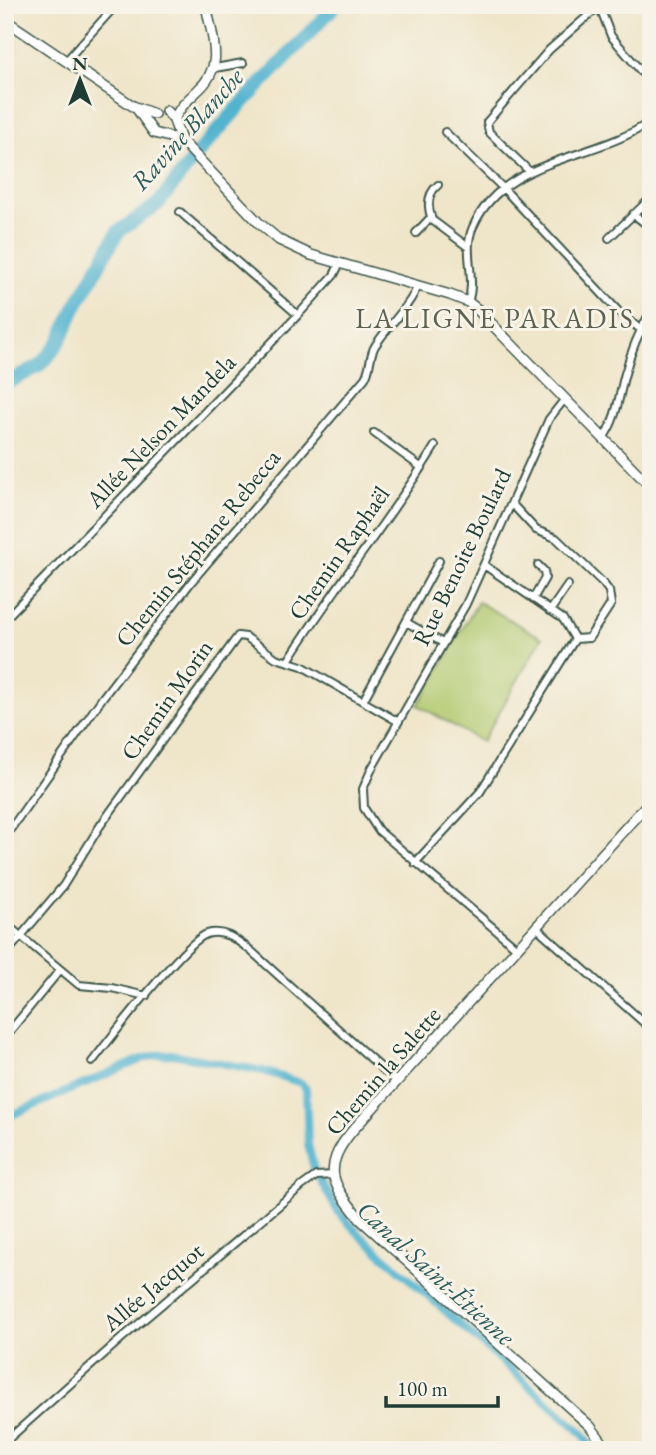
<svg xmlns="http://www.w3.org/2000/svg" width="656" height="1455" font-family="'EB Garamond',serif">
<style>
.green{fill:#b1c96e;stroke:#688351;stroke-width:2}
.lines{fill:none;stroke-linecap:round;stroke-linejoin:round}
.canal{stroke:#52b4d0;stroke-width:8}
.river{stroke:#52b4d0;stroke-width:14}
.street-casing{stroke:#3e564a;stroke-width:10}
.secondary-casing{stroke:#3e564a;stroke-width:12}
.street{stroke:#fff;stroke-width:6}
.secondary{stroke:#fff;stroke-width:9}
.labels{text-anchor:middle;stroke-width:6;stroke-linejoin:round;paint-order:stroke}
.street-label{font-size:24px;fill:#1f3d34;stroke:#f7f3e8}
.water-label{font-size:26px;font-style:italic;fill:#2c5b5b;stroke:#f7f3e8}
.quarter-label{font-size:28px;letter-spacing:2px;fill:#5e624e;stroke:#f7f3e8}
</style>
<rect width="100%" height="100%" fill="#f7f3e8"/>
<filter id="ink" filterUnits="userSpaceOnUse"><feTurbulence type="fractalNoise" baseFrequency=".0143" numOctaves="2"/><feDisplacementMap in="SourceGraphic" scale="14" xChannelSelector="R" yChannelSelector="G"/><feConvolveMatrix kernelMatrix="1 2 1 2 8 2 1 2 1" color-interpolation-filters="sRGB"/></filter>
<filter id="wash" filterUnits="userSpaceOnUse"><feTurbulence type="fractalNoise" baseFrequency=".00686" numOctaves="4" result="noise"/><feDisplacementMap in="SourceGraphic" scale="28" xChannelSelector="R" yChannelSelector="G"/><feGaussianBlur stdDeviation="1.57" result="paint"/><feColorMatrix in="noise" values="0 0 0 0 0 0 0 0 0 0 0 0 0 0 0 0 0 1.4 0 .05"/><feComposite in="paint" operator="in"/></filter>
<g filter="url(#wash)">
<rect width="100%" height="100%" fill="#efe5c9"/>
<path class="green" d="M478,602l64,36 -60,104 -64,-37z"/>
<g class="lines">
<path class="canal" d="M5,1118l137,-59 15,-4 15,-1 91,17 38,12 5,6 2,55 6,25
M319,1178l19,34 22,23 223,199 10,16"/>
<path class="river" d="M5,384l32,-17 10,-9 14,-19 15,-33 42,-74 40,-28 39,-50 40,-45 99,-104"/>
</g>
</g>
<g filter="url(#ink)">
<g class="lines">
<defs>
<path id="street" d="M599,5l12,31 40,47
M5,37l9,-11
M66,61l50,-56
M215,68l28,-5
M445,132l59,57 115,123 32,26
M530,172l-41,-40 -2,-10 62,-72 50,-44
M438,185c-11,9 -11,21 -6,35l36,27
M180,212l118,103
M633,214l18,14
M416,233l15,-16
M609,238l42,-40
M468,302c9,-24 -6,-51 5,-75 31,-71 123,-66 178,-106
M374,433l48,35
M603,438c13,-17 16,-41 21,-61 6,-23 15,-46 27,-66
M512,504l24,26 20,8 47,45 6,8 2,13 -22,34 -14,1
M484,565l79,54 12,20
M533,599l12,-21 -1,-7 -6,-6
M550,611l18,-26
M5,619l293,-304 36,-40 6,-12
M406,622l37,21
M288,661c46,-74 101,-140 147,-215
M363,701l76,-140
M5,837l98,-140 89,-116 173,-203c6,-10 4,-22 10,-32 13,-21 34,-38 43,-61
M415,863l65,-71 95,-153
M5,923l74,62 33,3 34,8
M536,927l115,102
M517,948l-139,-118 -14,-22 -1,-19 9,-21 94,-164 83,-185 15,-19
M5,955l58,-69 37,-60 138,-190 8,1 30,21 26,8 95,55
M10,1031l50,-61
M92,1062c18,-23 93,-121 115,-128 17,-5 30,6 43,16l147,132
M5,1442l117,-104 180,-152 14,-10 18,-1"/>
<path id="secondary" d="M5,20l128,86 21,8
M137,109l17,24 27,7
M166,111l7,7 8,22 78,83 20,17 32,15 139,40 18,7 9,7 174,178
M174,121c4,-13 14,-21 23,-30 29,-25 15,-53 9,-86
M608,1450l-18,-24 -229,-206c-28,-35 -41,-50 -9,-89l299,-331"/>
</defs>
<use href="#street" class="street-casing"/>
<use href="#secondary" class="secondary-casing"/>
<use href="#street" class="street"/>
<use href="#secondary" class="secondary"/>
</g>
</g>
<g class="labels">
<g class="street-label">
<text transform="translate(161 431) rotate(-46)" y="8">Allée Nelson Mandela</text>
<text transform="translate(198 548) rotate(-51)" y="8">Chemin Stéphane Rebecca</text>
<text transform="translate(339 553) rotate(-55)" y="8">Chemin Raphaël</text>
<text transform="translate(462 557) rotate(-64)" y="8">Rue Benoite Boulard</text>
<text transform="translate(167 700) rotate(-55)" y="8">Chemin Morin</text>
<text transform="translate(383 1071) rotate(-49)" y="8">Chemin la Salette</text>
<text transform="translate(153 1287) rotate(-40)" y="8">Allée Jacquot</text>
</g>
<g class="water-label">
<text transform="translate(187 129) rotate(-48)" y="9">Ravine Blanche</text>
<text transform="translate(436 1273) rotate(42)" y="9">Canal Saint-Étienne</text>
</g>
<g class="quarter-label">
<text x="495" y="328">LA LIGNE PARADIS</text>
</g>
</g>
<rect width="656" height="1455" fill="none" stroke="#f7f3e8" stroke-width="28"/>
<g transform="translate(80 80)" stroke="#f7f3e8" stroke-width="5" paint-order="stroke">
<path d="M0-5L12 26L0 18L-12 26Z" fill="#1f3d34"/>
<text y="-10" font-size="19" font-weight="bold" text-anchor="middle" fill="#1f3d34">N</text>
</g>
<path d="M386 1396v10h112v-10" fill="none" stroke="#1f3d34" stroke-width="3.5"/>
<text x="397" y="1396" font-size="21" fill="#1f3d34" stroke="#f7f3e8" stroke-width="5" paint-order="stroke">100 m</text>
</svg>
